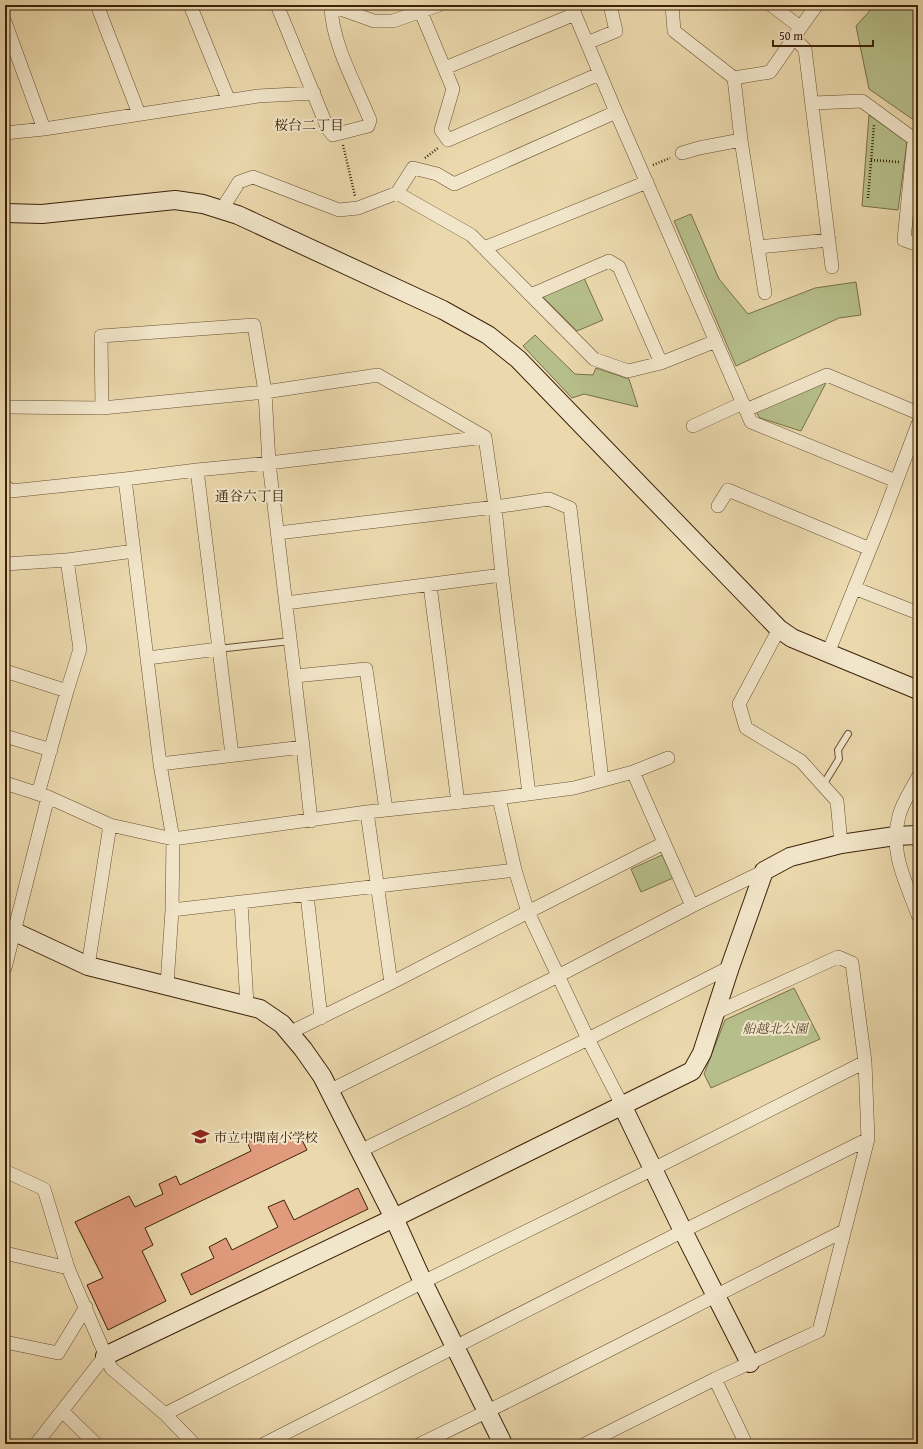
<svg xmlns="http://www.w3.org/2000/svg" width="923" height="1449" font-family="'Gentium Book Plus','Noto Serif JP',serif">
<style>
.green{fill:#b6bf8b;stroke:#7a704a}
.building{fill:#e09b7c;stroke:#3d2109}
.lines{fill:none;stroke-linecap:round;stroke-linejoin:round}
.lane-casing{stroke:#684f32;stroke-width:8}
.street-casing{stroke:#684f32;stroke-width:14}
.secondary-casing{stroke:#3d2109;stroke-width:20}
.path{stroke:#3d2109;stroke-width:2.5;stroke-dasharray:1 2;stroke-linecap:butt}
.lane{stroke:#f2e6ca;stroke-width:6}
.street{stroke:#f2e6ca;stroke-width:13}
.secondary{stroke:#f2e6ca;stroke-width:18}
.labels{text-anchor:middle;stroke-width:4;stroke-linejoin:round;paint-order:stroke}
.park-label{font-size:13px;font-style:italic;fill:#5b482a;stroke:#f2e6ca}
.poi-label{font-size:13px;fill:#3d2109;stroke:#f2e6ca;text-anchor:start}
.neighbourhood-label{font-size:14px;fill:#3d2109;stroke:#f2e6ca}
</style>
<rect width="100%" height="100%" fill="#ebd9ad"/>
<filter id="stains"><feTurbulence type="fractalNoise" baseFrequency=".005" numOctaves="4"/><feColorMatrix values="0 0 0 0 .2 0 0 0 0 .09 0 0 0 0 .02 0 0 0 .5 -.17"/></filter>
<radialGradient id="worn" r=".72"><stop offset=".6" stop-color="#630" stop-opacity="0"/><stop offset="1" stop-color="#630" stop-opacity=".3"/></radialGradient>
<path class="green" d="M875,5h43v118l-49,-34 -13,-63z
M869,115l38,27 -9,68 -36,-4z
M691,214l28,65 29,35 67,-26 41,-6 5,33 -22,3 -103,48 -62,-145z
M584,278l19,42 -26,11 -35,-35z
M535,335l40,39 18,1 3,-7 33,11 9,28 -54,-13 -12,4 -49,-52z
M827,381l-26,50 -41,-13 -4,-6z
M662,855l11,23 -32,14 -10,-23z
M794,988l26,51 -109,49 -7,-14 21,-54z"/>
<path class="building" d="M297,1130l10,20 -162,78 8,17 -11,6 24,50 -58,29 -21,-45 16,-7 -28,-56 54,-26 6,11 28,-13 -4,-10 17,-8 4,9 71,-34 -4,-9 16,-7 5,9z
M358,1188l10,21 -177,86 -10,-21 33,-16 -5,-11 17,-9 6,12 46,-23 -10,-20 16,-7 10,20z"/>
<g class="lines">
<defs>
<path id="lane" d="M218,649l73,-8
M823,785l16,-26 -1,-9 10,-16"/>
<path id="street" d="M97,5l42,109
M190,5l39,96
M277,5l51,124 5,6 35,-9 2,-6c-14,-35 -38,-76 -39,-114
M329,5l45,16h19l46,-16
M571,5l45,107 135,310 145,59
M672,5l2,26 60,47 7,62 24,153
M771,5l29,22
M421,12l32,77 -12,41 7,10 151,-66
M5,22l39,107
M794,38l11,11 27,218
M587,43l29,-12 -6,-26
M445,68l130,-54
M734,78l36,-6c16,-22 30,-45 47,-67
M813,103l49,-2 56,41
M5,133l39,-4 214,-33 56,-3
M914,140l-10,100 14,5
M682,153l17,-5 42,-8
M397,193l16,-25 24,6 17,10 162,-72
M222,209l17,-27 14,-5 86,33 19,-2 39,-15 74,42 123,124 34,12 33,-8 55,-22
M758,247l71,-7
M484,248l163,-66
M531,295l78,-34 10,6 42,96
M5,407l97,1 163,-16 113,-17 107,62 10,70 7,68 27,219
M102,408l-1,-72 153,-11 11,67 4,71 34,284 8,74
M746,410l81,-35 91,38
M693,426l50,-23
M197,470l35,285
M125,479l72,-9 72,-7 216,-26
M5,486l6,5 114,-12 35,285 13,75 -1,71 -5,75
M718,506l10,-16 142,59
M278,533l217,-26 54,-8 21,9 32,272
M5,564l62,-4 67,-9
M430,585l28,218
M854,588l64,25
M286,603l216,-28
M779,629l-40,75 7,24 55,33 36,40 4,43
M828,653l53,-131 37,-98
M148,658l70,-9
M5,671l62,20
M295,676l71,-7 20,141
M5,736l46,14
M160,764l143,-17
M633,772l59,134
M918,777c-6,12 -16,26 -19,39 -10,36 7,66 19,99
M5,783l43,14 62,28 63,14 194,-27 132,-14 75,-10 59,-16 35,-14
M38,794l29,-103 13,-42 -13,-89
M499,798l16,72 13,42 60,127 34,66
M367,812l24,171
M307,895l14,123
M241,902l6,103
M172,910l343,-40
M88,966l22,-141
M5,968l43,-171
M289,1033l102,-50 137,-71 136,-69
M329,1091l229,-115 134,-70 72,-35
M360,1151l228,-112 142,-72
M5,1171l39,18 24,79 43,100 54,46 29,30
M5,1253l63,15
M5,1342l53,11 28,-46
M715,1379l31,65
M62,1411l34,33
M165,1414l258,-132 230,-113 212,-107
M36,1444l69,-88
M264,1444l419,-213 185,-92
M420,1444c143,-68 283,-143 424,-213
M585,1444l130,-65 104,-48 49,-192 -3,-77 -13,-99 -14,-6 -123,56"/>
<path id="secondary" d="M5,213l37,1 133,-14 28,4 35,11 205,95 45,25 30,24 261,270 13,9 36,15 90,37
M15,932l73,34 172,43 22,15 21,25 19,27 72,142 29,64 80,162
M622,1105l61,126 67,132
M105,1356l289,-138 298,-147 10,-18 28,-86 34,-96 26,-14 51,-13 54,-8 23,-1"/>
</defs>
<use href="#lane" class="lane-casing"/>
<use href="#street" class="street-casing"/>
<use href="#secondary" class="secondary-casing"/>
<path class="path" d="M343,145l12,51
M425,158l13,-10
M871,160l29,2
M653,165l17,-7
M868,198l6,-73"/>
<use href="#lane" class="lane"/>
<use href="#street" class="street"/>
<use href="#secondary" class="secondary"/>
</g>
<defs>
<symbol id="school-bare" viewBox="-9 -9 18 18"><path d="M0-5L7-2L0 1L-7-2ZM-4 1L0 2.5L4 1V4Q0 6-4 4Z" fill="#8f2418" stroke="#f2e6ca" stroke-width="2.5" paint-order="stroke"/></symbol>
</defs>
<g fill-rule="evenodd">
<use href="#school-bare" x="188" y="1124" width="25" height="25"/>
</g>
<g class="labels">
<g class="park-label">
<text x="775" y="1033">船越北公園</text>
</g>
<g class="poi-label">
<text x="214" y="1142">市立中間南小学校</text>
</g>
<g class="neighbourhood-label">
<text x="309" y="130">桜台二丁目</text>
<text x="250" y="501">通谷六丁目</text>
</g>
</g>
<rect width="923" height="1449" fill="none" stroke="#ebd9ad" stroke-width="20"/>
<rect x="6" y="6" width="911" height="1437" fill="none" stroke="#3d2109" stroke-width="2"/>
<rect x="10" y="10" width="903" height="1429" fill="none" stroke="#3d2109"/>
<path d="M773 40v6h100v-6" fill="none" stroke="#3d2109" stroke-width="2"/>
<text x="779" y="40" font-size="12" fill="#3d2109" stroke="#f2e6ca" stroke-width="3" paint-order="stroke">50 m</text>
<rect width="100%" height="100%" filter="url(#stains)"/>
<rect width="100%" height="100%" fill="url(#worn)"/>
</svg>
